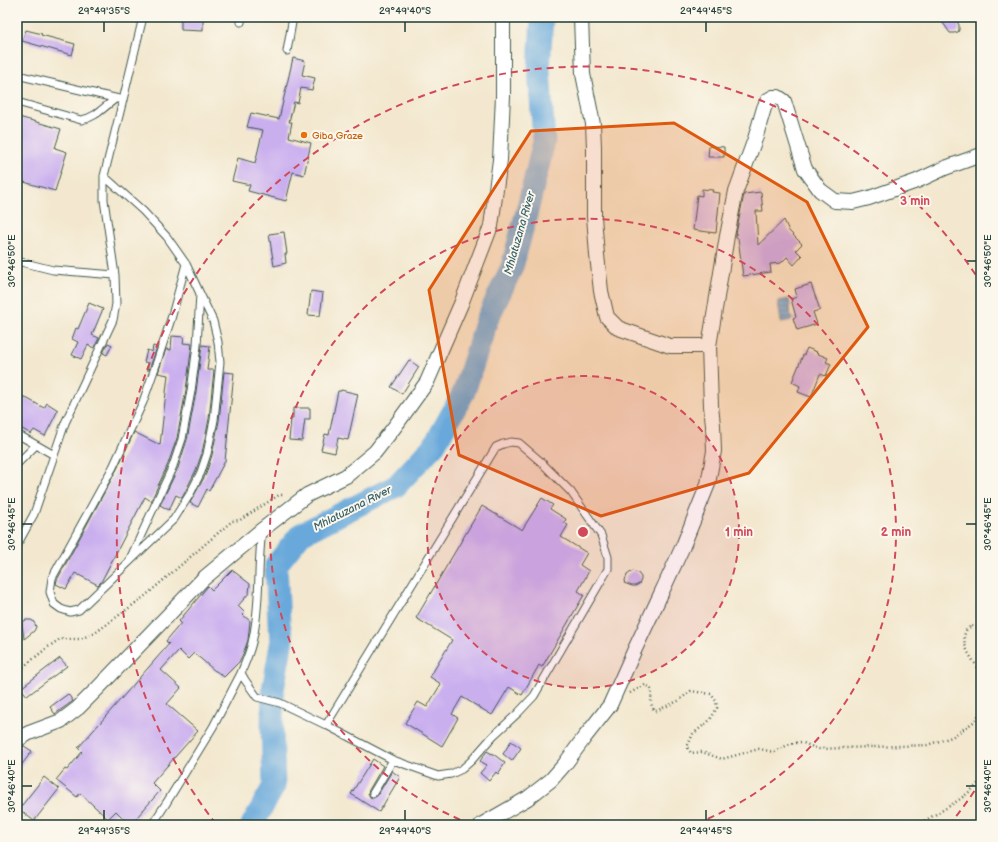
<svg xmlns="http://www.w3.org/2000/svg" width="998" height="842" font-family="'Balsamiq Sans',sans-serif">
<style>
.water{fill:url(#water-rules);stroke:#437287}
.lines{fill:none;stroke-linecap:round;stroke-linejoin:round}
.river{stroke:#67a8da;stroke-width:23}
.building{fill:#caafef}
.lane-casing{stroke:#3f574b;stroke-width:9}
.street-casing{stroke:#3f574b;stroke-width:16}
.path{stroke:#3f574b;stroke-width:2.5;stroke-dasharray:1 3;stroke-linecap:butt}
.lane{stroke:#fff;stroke-width:7}
.street{stroke:#fff;stroke-width:14}
.marked{fill:#de580e;fill-opacity:0.2;stroke:#de580e;stroke-width:3;stroke-linejoin:round}
.ticks{fill:none;stroke:#1f3d34;stroke-width:1.5}
.ring{fill:none;stroke:#d1495b;stroke-width:2;stroke-dasharray:7 5}
.food-dot{fill:#e8710a;stroke:#fbf7ec;stroke-width:1.5}
.labels{text-anchor:middle;stroke-width:4;stroke-linejoin:round;paint-order:stroke}
.food-label{font-size:10px;fill:#c56008;stroke:#fbf7ec;text-anchor:start}
.water-label{font-size:11px;font-style:italic;fill:#355d66;stroke:#fbf7ec}
.centre{fill:#d1495b;stroke:#fbf7ec;stroke-width:2}
.ring-label{font-size:12px;text-anchor:middle;font-weight:bold;fill:#d1495b;stroke:#fbf7ec;stroke-width:4;stroke-linejoin:round;paint-order:stroke}
.neatline{fill:none;stroke:#1f3d34;stroke-width:1.5}
.ticks-label{font-size:10px;text-anchor:middle;fill:#1f3d34}
</style>
<defs>
<pattern id="water-rules" width="6" height="5" patternUnits="userSpaceOnUse"><rect width="6" height="5" fill="#67a8da"/><path d="M0 2.5h6" fill="none" stroke="#548ab2"/></pattern>
</defs>
<rect width="100%" height="100%" fill="#fbf7ec"/>
<filter id="ink" filterUnits="userSpaceOnUse"><feTurbulence type="fractalNoise" baseFrequency=".025" numOctaves="2"/><feDisplacementMap in="SourceGraphic" scale="8" xChannelSelector="R" yChannelSelector="G"/><feConvolveMatrix kernelMatrix="1 2 1 2 8 2 1 2 1" color-interpolation-filters="sRGB"/></filter>
<filter id="wash" filterUnits="userSpaceOnUse"><feTurbulence type="fractalNoise" baseFrequency=".012" numOctaves="4" result="noise"/><feDisplacementMap in="SourceGraphic" scale="16" xChannelSelector="R" yChannelSelector="G"/><feGaussianBlur stdDeviation="0.9" result="paint"/><feColorMatrix in="noise" values="0 0 0 0 0 0 0 0 0 0 0 0 0 0 0 0 0 1.4 0 .05"/><feComposite in="paint" operator="in"/></filter>
<g filter="url(#wash)">
<rect width="100%" height="100%" fill="#f3e8cf"/>
<path class="water" d="M789,299l1,6 -1,3 3,12 -11,2 -3,-21z"/>
<g class="lines">
<path class="river" d="M252,825l22,-39 -2,-60 1,-36 9,-51 -3,-16 -3,-58 25,-31 95,-48 39,-42 29,-52 23,-72 25,-53 14,-52 18,-73 -5,-73 3,-52"/>
</g>
<g id="blocks">
<path class="building" d="M181,17h17v2h5v12l-22,-1z
M939,17h16l4,8v5l-1,2 -4,1h-4z
M26,30l16,4 -1,1 34,9 -3,11 -50,-14z
M293,58l12,3 -3,14 13,3 -3,12 -11,-2 -3,15 -4,-1 -5,20h3l-3,15 22,6 -7,32 -11,-3 -7,29 -38,-10 2,-6 -18,-4 6,-23 17,5 8,-33 -16,-3 4,-14 28,6z
M19,117l42,12 -6,19 12,4 -12,39 -38,-11v-54z
M709,146l15,1v10h-16z
M702,189l11,1 -1,2 8,1 -4,40 -23,-3 4,-35 5,1z
M761,192l2,19h-7l2,34 26,-25 5,11 13,13 -6,6 6,6 -8,9 -7,-8 -6,6 -11,1 1,8 -28,4 -5,-38h-2v-4l8,-40z
M284,232l3,22h-2l1,9 -12,3 -5,-32z
M811,284l9,26 -7,2 4,12 -20,6 -4,-12 3,-1 -5,-18 6,-2 -2,-8z
M311,291l12,2 -3,23 -12,-1z
M89,303l14,6 -11,26 7,3 -5,10 -6,-3 -7,14 -9,-4 6,-13 -6,-3 4,-11 2,1z
M172,336l12,1 -1,6 9,1 -6,46 -9,48 -9,26 -17,37 -6,-4 -44,85 -3,3 -23,-12 -9,16 -10,-5 1,-4 60,-111 17,-37 26,13 8,-70 -10,-2 8,-24 5,1z
M108,343l4,2 -5,10 -4,-2z
M202,345l8,1 -3,24h7l-5,49 -7,34 -6,17 -14,28 -6,-3 -7,15 -9,-5 18,-37 9,-28 9,-48z
M153,346l4,1 -8,23h-2l2,-7 -5,-1 3,-12 5,2z
M807,348l10,4 -1,1 12,5 -2,4 5,2 -5,12 -6,-2 -9,23 -13,-5 2,-6 -8,-4 11,-27h1z
M409,360l10,7 -17,27 -11,-7z
M224,372l10,1 -9,88 -16,30 -2,-2 -9,18 -8,-4 16,-29 6,-19 7,-34z
M341,390l17,4 -10,46 -10,-2 -3,15 -14,-3 4,-16 4,1 9,-44h3z
M17,393l27,15 3,-5 11,7 -13,26 -11,-6 -3,4 -14,-8z
M293,408h17v11h-5l-3,22 -13,-1 2,-21h2z
M542,498l11,7 -3,4 16,10 -2,4 4,2 -7,12 26,16 -7,12 9,6 -11,20 6,4 -42,72 -3,-2 -17,30 -13,-8 -17,28 -30,-18 -10,17 6,4 -16,28 -37,-23 13,-21 9,5 14,-23 -11,-7 22,-37 -36,-22 66,-112 40,24z
M232,570l18,14 -1,9 -11,13 7,7 -2,2 7,6 -2,19 -5,14 -4,8 -15,15 -8,-6h-1l-21,-18 -6,6 -9,-9 -18,20 20,18 -14,16 31,27 -46,52 8,8 -30,34 -14,-14 -8,8 -28,-26 -3,4 -21,-17 9,-11 2,1 15,-18 -4,-4 91,-104 -3,-3 15,-18 -2,-2 29,-35 4,4z
M633,571l5,2 3,4v3l-2,4 -4,2h-3l-8,-3 3,-8 4,-3z
M26,620h5l2,1 2,3 1,3 -2,4 -10,8 -2,-15 2,-3z
M60,658l7,8 -40,30 -6,-8z
M68,694l5,7 -18,13 -5,-7z
M511,741l10,7 -9,13 -9,-7z
M24,746l8,5 -15,20v-21l1,-2z
M487,751l5,3v-1l13,10 -7,11 -2,-2 -7,9 -9,-8 7,-8 -7,-4z
M373,759l10,7 -14,24 -1,3 2,4 3,1 4,-2 15,-25 8,6 -21,35 -28,-18z
M44,777l15,12 -25,32 -15,-12z"/>
</g>
</g>
<g filter="url(#ink)">
<use href="#blocks" fill-opacity="0" stroke="#3f574b" stroke-width="1"/>
<g class="lines">
<defs>
<path id="lane" d="M241,22l1,-5
M287,51l6,-34
M17,75l106,25
M17,102l64,18c14,-2 23,-13 34,-21
M104,176l39,35 24,26 19,27 27,57 5,21 2,20 -6,58 -7,34 -6,18 -11,22 -16,25 -95,91 -9,2 -9,-3 -7,-5 -4,-12 2,-14 61,-111 30,-65 14,-40 14,-43 15,-55
M17,261l36,9 62,5
M17,434l37,21
M17,464l19,-19
M262,531c-5,35 -1,72 -9,107 -2,12 -7,23 -12,35l4,7 12,17 23,6 46,22 67,35 45,16 13,-2 11,-5 9,-8 22,-25 25,-23 16,-17 74,-127v-12l-7,-22 -30,-43 -31,-31 -21,-18 -8,-1 -8,2 -7,3 -170,278
M17,545l17,-31 31,-91 48,-103 3,-16 -1,-29 -11,-75v-24l19,-76 20,-83
M130,559l43,-93 9,-27 9,-48 6,-45 3,-52
M373,793l20,-33
M152,825l15,-23 46,-75 28,-54"/>
<path id="street" d="M581,17l2,57 10,50 1,23v69l3,39 4,36 6,26 11,11 52,18h39
M17,740l12,-7 32,-12 17,-13 20,-20 105,-109 60,-50 44,-34 39,-19 29,-24 21,-27 31,-43 34,-78 30,-78 9,-66 3,-64v-79
M481,825l47,-27 23,-18 14,-16 19,-26 26,-33 25,-56 24,-51 24,-52 25,-62 6,-33 -1,-26 -2,-19 -2,-60 18,-110 9,-45 19,-52 9,-31 4,-8 5,-3h5l6,4 21,68 15,21 15,11 18,1 16,-4 48,-17 28,-13 36,-13"/>
</defs>
<use href="#lane" class="lane-casing"/>
<use href="#street" class="street-casing"/>
<path class="path" d="M981,628l-10,-2c-1,1 -5,4 -5,5 -7,13 8,31 15,41
M17,672l31,-25 12,-8h20l15,-6 50,-37 87,-75 8,-1 39,-25h6
M630,693l15,-8c11,4 5,10 6,18 1,3 2,5 3,7l2,1 22,-10 13,-10 20,3 5,7 1,7 -7,12 -17,14 -6,13 4,6 11,-1 20,7 37,-10 15,3 16,-8 11,-2 17,7 109,-4 25,-8 23,-16 6,-10
M918,825c20,-13 48,-26 63,-45"/>
<use href="#lane" class="lane"/>
<use href="#street" class="street"/>
</g>
</g>
<path class="marked" d="M674,123l133,79 61,125 -119,146 -148,43 -142,-61 -30,-165 102,-159z"/>
<path class="ticks" d="M104,22v10M405,22v10M706,22v10M22,261h10M966,261h10M22,524h10M966,524h10M22,786h10M966,786h10M104,810v10M405,810v10M706,810v10"/>
<circle cx="583" cy="532" r="156" fill="#d1495b" fill-opacity=".12"/>
<g class="ring">
<circle cx="583" cy="532" r="156"/>
<path d="M471 824A313 313 0 1 1 695 824"/>
<path d="M981 781A469 469 0 0 1 950 824M216 824A469 469 0 1 1 981 283"/>
</g>
<circle class="food-dot" cx="304" cy="135" r="4"/>
<g class="labels">
<g class="food-label">
<text x="312" y="139">Giba Graze</text>
</g>
<g class="water-label">
<text transform="translate(519 233) rotate(-74)" y="4">Mhlatuzana River</text>
<text transform="translate(352 508) rotate(-27)" y="4">Mhlatuzana River</text>
</g>
</g>
<circle cx="583" cy="532" r="6" class="centre"/>
<g class="ring-label">
<text x="915" y="205">3 min</text>
<text x="739" y="536">1 min</text>
<text x="896" y="536">2 min</text>
</g>
<rect width="998" height="842" fill="none" stroke="#fbf7ec" stroke-width="44"/>
<rect x="22" y="22" width="954" height="798" class="neatline"/>
<g class="ticks-label">
<text x="104" y="14">29°49'35"S</text>
<text x="405" y="14">29°49'40"S</text>
<text x="706" y="14">29°49'45"S</text>
<text transform="translate(987 261) rotate(-90)" y="4">30°46'50"E</text>
<text transform="translate(11 261) rotate(-90)" y="4">30°46'50"E</text>
<text transform="translate(987 524) rotate(-90)" y="4">30°46'45"E</text>
<text transform="translate(11 524) rotate(-90)" y="4">30°46'45"E</text>
<text transform="translate(987 786) rotate(-90)" y="4">30°46'40"E</text>
<text transform="translate(11 786) rotate(-90)" y="4">30°46'40"E</text>
<text x="104" y="834">29°49'35"S</text>
<text x="405" y="834">29°49'40"S</text>
<text x="706" y="834">29°49'45"S</text>
</g>
</svg>
